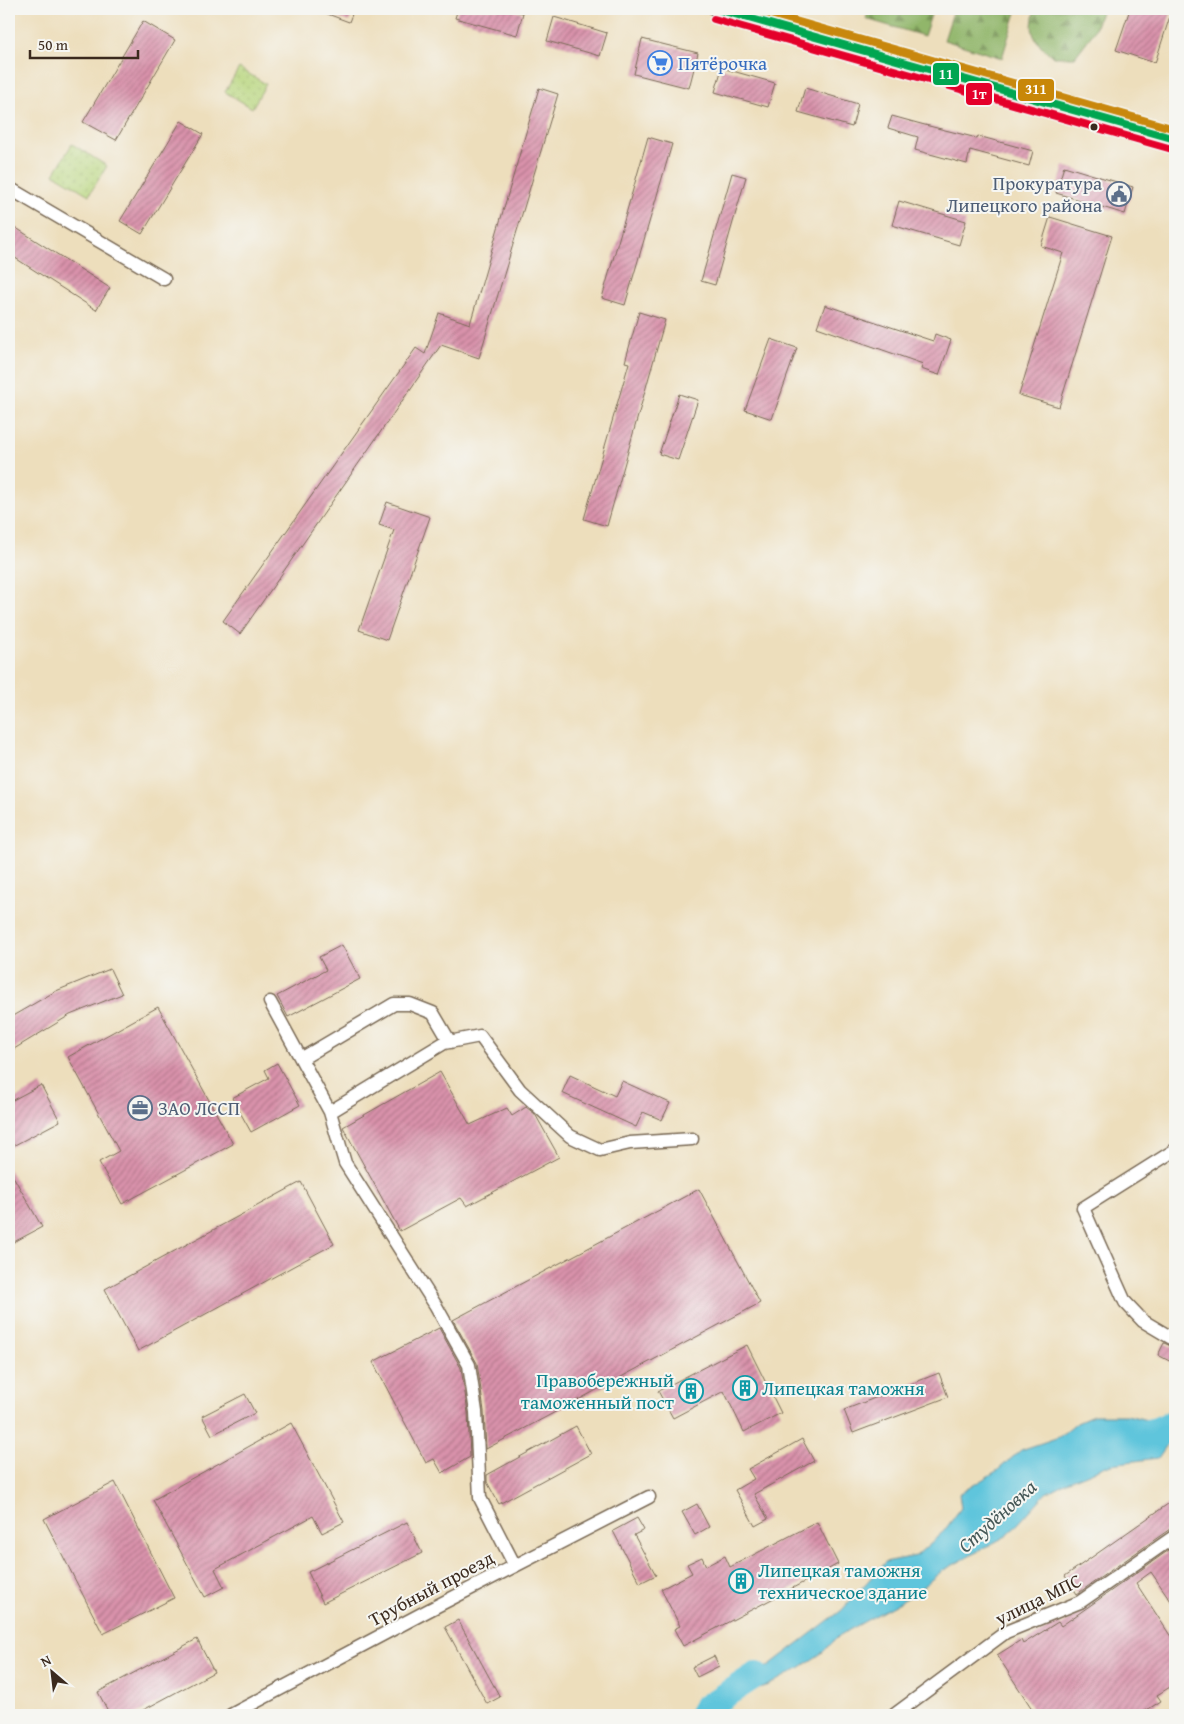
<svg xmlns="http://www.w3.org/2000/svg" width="1184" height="1724" font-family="'Gentium Book Plus',serif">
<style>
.forest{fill:url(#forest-firs);stroke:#667044}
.park{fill:url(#park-dots);stroke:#79804c}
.water{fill:#5fc5dc;stroke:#4d787d}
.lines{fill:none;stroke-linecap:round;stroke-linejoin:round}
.river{stroke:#5fc5dc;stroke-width:26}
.building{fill:url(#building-hatch)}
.minor-casing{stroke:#796955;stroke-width:15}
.tertiary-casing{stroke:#796955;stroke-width:18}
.minor{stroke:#fff;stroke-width:12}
.tertiary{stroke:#fff;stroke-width:15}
.bus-1-casing{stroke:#f6f6f2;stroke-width:11}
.bus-2-casing{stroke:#f6f6f2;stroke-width:11}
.bus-3-casing{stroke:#f6f6f2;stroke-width:11}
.bus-1{stroke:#00a651;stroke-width:8}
.bus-2{stroke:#e4002b;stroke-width:8}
.bus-3{stroke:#c88708;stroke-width:8}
.bus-dot{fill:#3b2a1e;stroke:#f6f6f2;stroke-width:2}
.labels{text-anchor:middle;stroke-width:4;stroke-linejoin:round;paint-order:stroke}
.shop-label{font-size:19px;fill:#366cbe;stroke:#f6f6f2;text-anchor:start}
.service-label{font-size:19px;fill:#4e5e75;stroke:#f6f6f2;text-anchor:end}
.culture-label{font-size:19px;fill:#0d838f;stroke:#f6f6f2;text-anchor:start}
.street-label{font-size:19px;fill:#3b2a1e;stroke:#f6f6f2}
.water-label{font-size:20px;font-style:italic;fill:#465857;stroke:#f6f6f2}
.line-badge{stroke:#f6f6f2;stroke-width:2}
.badge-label{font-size:14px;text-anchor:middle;font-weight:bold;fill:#fff}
</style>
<defs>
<pattern id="forest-firs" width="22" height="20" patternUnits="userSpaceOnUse" patternTransform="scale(1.25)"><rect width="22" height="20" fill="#91b66b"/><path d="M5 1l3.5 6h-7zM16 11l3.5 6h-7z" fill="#789457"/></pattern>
<pattern id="park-dots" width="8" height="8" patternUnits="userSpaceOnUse" patternTransform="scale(1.25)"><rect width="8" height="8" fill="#b7d57b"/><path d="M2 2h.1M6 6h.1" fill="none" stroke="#9eb76a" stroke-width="1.8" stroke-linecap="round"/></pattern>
<pattern id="building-hatch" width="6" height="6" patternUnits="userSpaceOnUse" patternTransform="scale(1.25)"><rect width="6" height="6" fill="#d992ab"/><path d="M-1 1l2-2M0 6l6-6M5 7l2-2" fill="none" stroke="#b1778b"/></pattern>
</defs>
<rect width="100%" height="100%" fill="#f6f6f2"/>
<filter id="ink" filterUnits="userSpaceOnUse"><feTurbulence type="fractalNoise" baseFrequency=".02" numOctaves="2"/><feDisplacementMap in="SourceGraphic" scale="10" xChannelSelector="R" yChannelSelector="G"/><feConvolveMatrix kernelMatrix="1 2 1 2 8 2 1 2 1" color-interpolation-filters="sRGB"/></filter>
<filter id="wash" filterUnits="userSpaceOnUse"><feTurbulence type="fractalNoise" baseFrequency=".0096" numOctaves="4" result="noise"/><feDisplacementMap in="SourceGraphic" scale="20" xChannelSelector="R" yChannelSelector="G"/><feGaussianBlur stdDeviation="1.12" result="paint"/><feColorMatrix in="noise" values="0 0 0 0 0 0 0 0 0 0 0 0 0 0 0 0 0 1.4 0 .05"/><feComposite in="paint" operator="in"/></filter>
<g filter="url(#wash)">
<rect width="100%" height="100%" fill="#eddebc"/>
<path class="forest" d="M869,9h64l-9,27 -58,-17z
M954,9h63l-15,49 -58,-18z
M1035,9h67l-8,23 -19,25h-22c-19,-18 -25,-21 -18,-48z"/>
<path class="park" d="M239,68l27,16 -14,24 -27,-16z
M72,144l35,22 -18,29 -35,-21z"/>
<path class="water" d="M1093,1415h34l28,7 16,17 -13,19 -47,6 -42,17 -23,12 -38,42 -66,36 -31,25 -71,39 -18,18 -23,15 -30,17 -21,6 -18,9 -11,-12 36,-12 87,-66 43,-48 31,-6 28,-25 17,-23 -2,-14 39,-24 23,-20 38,-13 18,-15z"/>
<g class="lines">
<path class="river" d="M1126,1437l31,-7 18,-8
M701,1715l4,-7 51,-33"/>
</g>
<g id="blocks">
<path class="building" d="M317,9h37l-5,13 -32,-12z
M458,9h50l15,4 -6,22 -62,-17z
M1130,9h29l12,4 -16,50 -39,-13z
M554,17l53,16 -7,23 -53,-15z
M143,21l32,19 -59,100 -33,-18z
M642,39l56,14 -9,35 -55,-14z
M722,68l53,15 -7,24 -53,-15z
M539,88l19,6 -79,264 -38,-13 -201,289 -17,-13 193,-273 9,6 14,-41 31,11z
M805,88l53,16 -6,23 -54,-15z
M892,116l29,8 56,14 1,-2 55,15 -4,15 -59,-16 -3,14 -52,-14 3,-13 -30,-9z
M181,121l22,13 -61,100 -22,-13z
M648,137l24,7 -47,161 -23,-7z
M1064,166l69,21 -8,27 -69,-21z
M732,173l14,4 -31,108 -14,-4z
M899,201l67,20 -7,24 -67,-20z
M1050,217l62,19 -53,171 -40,-12 44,-142 -22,-7z
M13,226l97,62 -14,22 -87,-56v-21z
M825,305l108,36 2,-7 16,6 -12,35 -18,-6 2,-5 -106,-37z
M639,312l26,8 -58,206 -23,-7 45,-156 -4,-1z
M771,339l26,9 -25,71 -27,-9z
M679,394l19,6 -20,60 -19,-6z
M387,502l43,15 -43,123 -28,-10 35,-100 -15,-5z
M342,945l18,34 -72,38 -11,-21 49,-26 -7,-13z
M110,969l12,25 -52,21 -61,37v-34l47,-27z
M158,1007l75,137 -111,60 -23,-42 20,-11 -51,-94z
M277,1063l23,42 -49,27 -19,-34 37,-20 -4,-8z
M440,1072l30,53 37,-17 5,8 14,-9 9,7 24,43 -92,49 -6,-8 -61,33 -57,-104z
M570,1075l45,21 7,-15 48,22 -8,17 -19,-8 -7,15 -74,-34z
M41,1085l19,36 -51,27v-46z
M9,1169l33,58 -28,15 -5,-9z
M301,1182l33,62 -196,107 -33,-62z
M699,1189l61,114 -274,146 -2,-38 -7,-48 -24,-43z
M439,1328l22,40 7,45 2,44 -28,16 -8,-14 -8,4 -53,-101z
M1164,1343l11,5v16l-17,-9z
M747,1345l34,68 -37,19 -20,-41 -51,27 -15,-27z
M939,1373l9,24 -95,36 -9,-23z
M245,1394l10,19 -43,22 -10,-19z
M291,1423l53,99 -22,11 -9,-17 -98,53 9,18 -19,10 -52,-97z
M576,1426l15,28 -92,50 -12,-22v-7z
M802,1439l12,22 -60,33 14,25 -13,7 -20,-36 19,-11 -6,-10z
M115,1482l59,116 -71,36 -59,-115z
M1175,1499v29l-5,1 -93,65 -12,-18z
M697,1504l12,23 -14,8 -13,-23z
M637,1518l7,12 -10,5 22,40 -16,8 -27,-52z
M407,1522l15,31 -99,50 -15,-31z
M817,1522l21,42 -155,82 -9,-17 6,-3 -19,-37 31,-16 -5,-9 15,-7 4,9 19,-10 5,11z
M1169,1550l6,10v47l-24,-35 -15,11 39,60v41l-18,11 4,6 -22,14h-103l-39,-60 24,-15 2,4 35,-22 3,4z
M458,1620l42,77 -13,7 -42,-77z
M197,1639l17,33 -80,43h-24l-12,-23z
M714,1656l5,10 -22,11 -5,-10z"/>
</g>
</g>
<g filter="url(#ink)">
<use href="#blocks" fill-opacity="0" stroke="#796955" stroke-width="1"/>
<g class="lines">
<defs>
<path id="minor" d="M9,188l155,91
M270,1002l60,110 15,51 91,143 33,59 7,47 4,86 35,68
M301,1059l93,-55h16l23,9 17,29
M330,1112l114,-69 36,-7 40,54 50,46 30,14 30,-7 62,-4
M1175,1150l-92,58 42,94 18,19 32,19
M231,1715l198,-105 220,-113
M894,1715l112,-83 74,-30 95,-66"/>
<path id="tertiary" d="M717,9l458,130"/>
</defs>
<use href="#minor" class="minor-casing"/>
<use href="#tertiary" class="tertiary-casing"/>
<use href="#minor" class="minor"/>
<use href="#tertiary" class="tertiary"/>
<defs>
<path id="bus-1" d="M717,9l458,130"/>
<path id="bus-2" d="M714,19l458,130"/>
<path id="bus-3" d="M753,9l422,120"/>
</defs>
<use href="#bus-1" class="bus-1-casing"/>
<use href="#bus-2" class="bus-2-casing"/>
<use href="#bus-3" class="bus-3-casing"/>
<use href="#bus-1" class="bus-1"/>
<use href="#bus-2" class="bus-2"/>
<use href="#bus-3" class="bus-3"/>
</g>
</g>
<defs>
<symbol id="supermarket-ring" viewBox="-11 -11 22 22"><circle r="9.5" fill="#f6f6f2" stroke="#3f7fe0" stroke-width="1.5"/><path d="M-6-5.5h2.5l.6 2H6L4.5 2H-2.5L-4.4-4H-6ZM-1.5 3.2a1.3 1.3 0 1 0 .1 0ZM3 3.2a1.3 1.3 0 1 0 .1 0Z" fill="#3f7fe0"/></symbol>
<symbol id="civic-ring" viewBox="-11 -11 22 22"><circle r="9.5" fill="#f6f6f2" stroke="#5c6f8a" stroke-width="1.5"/><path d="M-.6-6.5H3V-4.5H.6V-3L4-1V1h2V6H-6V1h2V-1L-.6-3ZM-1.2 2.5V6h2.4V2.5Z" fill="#5c6f8a"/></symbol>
<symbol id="office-ring" viewBox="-11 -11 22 22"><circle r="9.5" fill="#f6f6f2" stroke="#5c6f8a" stroke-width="1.5"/><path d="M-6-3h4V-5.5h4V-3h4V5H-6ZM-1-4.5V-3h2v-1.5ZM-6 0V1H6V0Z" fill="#5c6f8a"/></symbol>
<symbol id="building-ring" viewBox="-11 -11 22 22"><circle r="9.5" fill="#f6f6f2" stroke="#0f9aa8" stroke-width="1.5"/><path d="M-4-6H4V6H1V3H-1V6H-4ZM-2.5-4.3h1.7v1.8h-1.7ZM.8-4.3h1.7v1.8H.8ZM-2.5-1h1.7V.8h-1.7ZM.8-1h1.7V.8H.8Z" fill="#0f9aa8"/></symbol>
</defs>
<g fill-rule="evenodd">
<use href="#supermarket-ring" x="646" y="49" width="28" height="28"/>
<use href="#civic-ring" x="1105" y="180" width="28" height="28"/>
<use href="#office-ring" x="126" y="1094" width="28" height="28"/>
<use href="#building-ring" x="731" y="1374" width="28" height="28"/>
<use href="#building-ring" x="677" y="1377" width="28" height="28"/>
<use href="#building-ring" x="727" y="1567" width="28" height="28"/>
</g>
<circle class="bus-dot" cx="1094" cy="127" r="4.5"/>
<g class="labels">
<g class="shop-label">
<text x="678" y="70">Пятёрочка</text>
</g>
<g class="service-label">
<text x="1102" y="190">Прокуратура<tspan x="1102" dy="22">Липецкого района</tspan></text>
<text x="158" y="1115" text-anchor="start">ЗАО ЛССП</text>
</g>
<g class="culture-label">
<text x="674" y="1387" text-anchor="end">Правобережный<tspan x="674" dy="22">таможенный пост</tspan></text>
<text x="762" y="1395">Липецкая таможня</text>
<text x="758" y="1577">Липецкая таможня<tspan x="758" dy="22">техническое здание</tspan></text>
</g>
<g class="street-label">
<text transform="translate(431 1588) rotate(-28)" y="7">Трубный проезд</text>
<text transform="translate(1038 1599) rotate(-26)" y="7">улица МПС</text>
</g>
<g class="water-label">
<text transform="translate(997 1516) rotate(-42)" y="7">Студёновка</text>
</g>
</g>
<g class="line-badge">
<rect x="932" y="62" width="28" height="24" rx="5" fill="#00a651"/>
<rect x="1017" y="78" width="38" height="24" rx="5" fill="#c88708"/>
<rect x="965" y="82" width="28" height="24" rx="5" fill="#e4002b"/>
</g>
<g class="badge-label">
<text x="946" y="79">11</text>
<text x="1036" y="94">311</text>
<text x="979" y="99">1т</text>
</g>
<rect width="1184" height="1724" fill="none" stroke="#f6f6f2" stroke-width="30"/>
<g transform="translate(52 1672) rotate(332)" stroke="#f6f6f2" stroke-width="4" paint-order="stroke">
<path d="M0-4L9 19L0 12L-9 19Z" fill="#3b2a1e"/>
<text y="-8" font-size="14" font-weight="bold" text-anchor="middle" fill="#3b2a1e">N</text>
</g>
<path d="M30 50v8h108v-8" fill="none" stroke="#3b2a1e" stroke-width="2.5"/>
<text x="38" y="50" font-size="15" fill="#3b2a1e" stroke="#f6f6f2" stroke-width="4" paint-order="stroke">50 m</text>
</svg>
